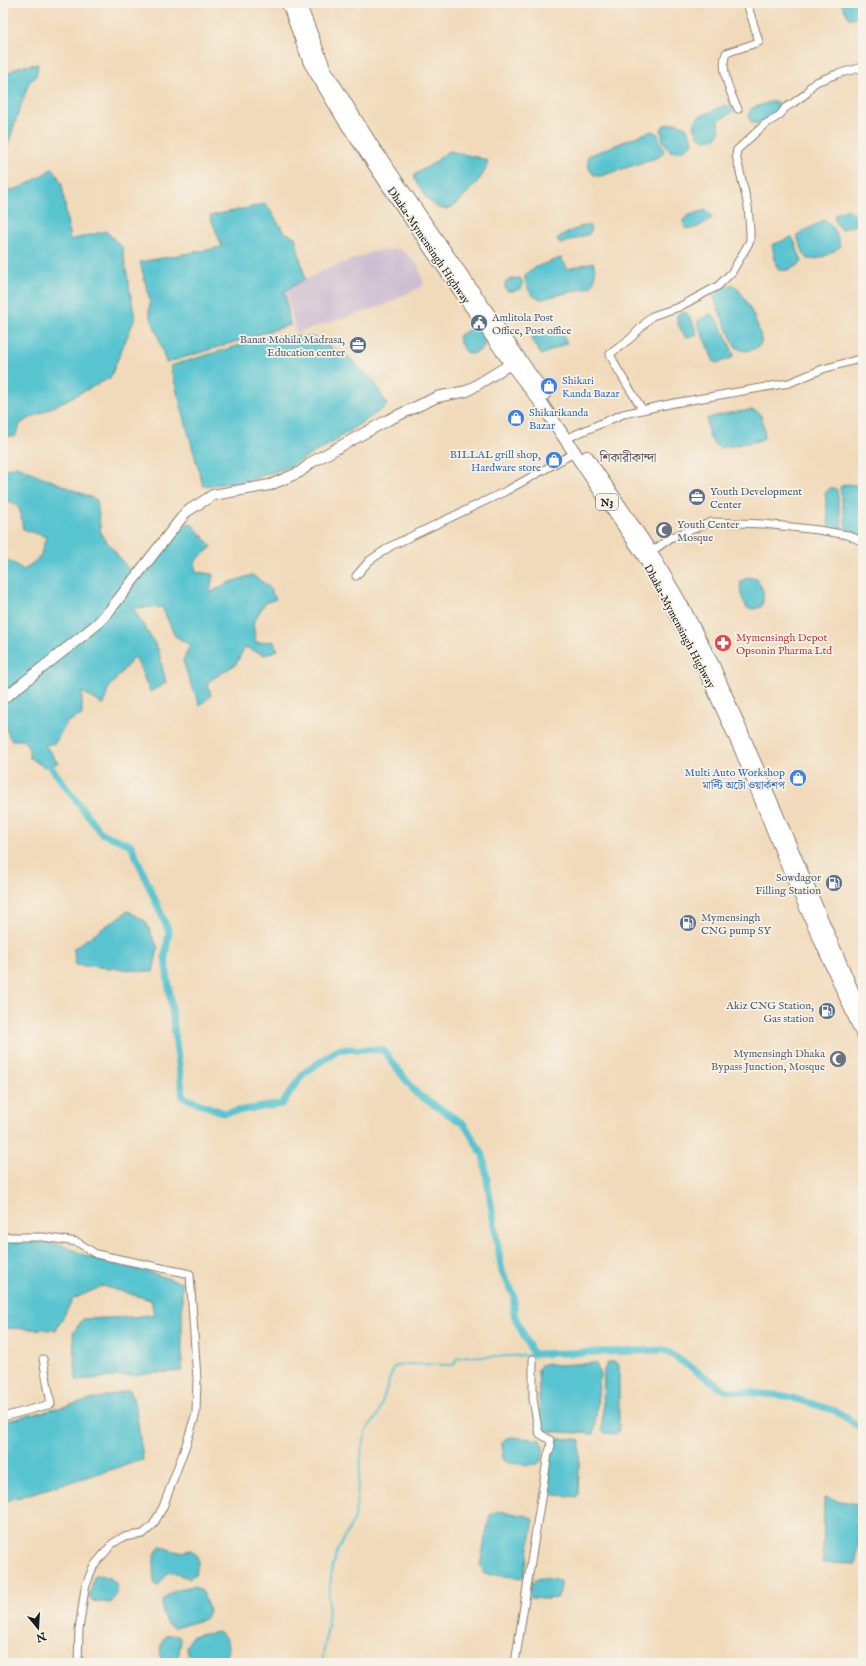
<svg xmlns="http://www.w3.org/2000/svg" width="866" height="1666" font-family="'IM FELL English','Noto Serif Bengali',serif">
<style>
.industrial{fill:#cebed1}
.water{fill:#58c4d0;stroke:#3a7076}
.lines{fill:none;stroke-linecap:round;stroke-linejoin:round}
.stream{stroke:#58c4d0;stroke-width:2}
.canal{stroke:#58c4d0;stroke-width:7}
.street-casing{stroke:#867b6b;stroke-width:9}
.secondary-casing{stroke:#867b6b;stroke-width:12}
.highway-casing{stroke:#867b6b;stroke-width:14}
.street{stroke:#fff;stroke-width:7}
.secondary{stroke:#fff;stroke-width:10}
.highway{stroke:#fff;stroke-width:12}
.labels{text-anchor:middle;stroke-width:3.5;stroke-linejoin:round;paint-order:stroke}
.shield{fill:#f7f3e8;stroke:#5e5c59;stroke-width:1}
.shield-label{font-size:10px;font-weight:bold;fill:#1c1c1c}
.street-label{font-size:11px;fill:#1c1c1c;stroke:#f7f3e8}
.service-label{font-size:11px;fill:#4e5e75;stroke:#f7f3e8;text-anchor:start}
.shop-label{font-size:11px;fill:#366cbe;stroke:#f7f3e8;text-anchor:start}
.worship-label{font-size:11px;fill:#5b616d;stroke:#f7f3e8;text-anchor:start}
.health-label{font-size:11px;fill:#be3a42;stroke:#f7f3e8;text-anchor:start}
.quarter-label{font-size:13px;fill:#59515f;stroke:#f7f3e8}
</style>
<rect width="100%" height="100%" fill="#f7f3e8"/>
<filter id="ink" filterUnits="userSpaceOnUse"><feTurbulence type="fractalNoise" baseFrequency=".025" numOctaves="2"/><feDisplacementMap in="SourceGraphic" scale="8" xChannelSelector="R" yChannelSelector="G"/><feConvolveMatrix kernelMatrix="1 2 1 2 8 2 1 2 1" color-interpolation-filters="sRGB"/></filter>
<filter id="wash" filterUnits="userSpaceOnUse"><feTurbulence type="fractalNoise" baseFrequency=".012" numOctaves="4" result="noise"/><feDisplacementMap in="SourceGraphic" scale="16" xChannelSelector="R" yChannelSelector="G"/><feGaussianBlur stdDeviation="0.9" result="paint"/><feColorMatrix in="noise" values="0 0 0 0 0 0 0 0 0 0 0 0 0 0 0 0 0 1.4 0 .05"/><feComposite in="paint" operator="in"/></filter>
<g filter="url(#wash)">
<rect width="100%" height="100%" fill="#f1daba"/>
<path class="industrial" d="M401,249l17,16 6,20 -42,21 -86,27 -10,-43 38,-20 51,-19z"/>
<path class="water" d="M841,3h22v14l-14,1z
M38,64l-2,13 -7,5 -26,76v-84h4l11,-7z
M773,101l4,1 2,5 -2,6 -18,10h-7l-4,-7 4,-8z
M724,106h8l2,4c-4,6 -11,6 -16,11l2,12 -4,5 -10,2 -8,-4 -4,-11 4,-8z
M677,123l9,4 7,15c-5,8 -14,10 -23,9l-7,-10 -2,-11 3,-5z
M651,131l6,2 7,18 -5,6 -58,19c-11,1 -14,-10 -13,-20z
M450,151l30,7 8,3c-3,14 -12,23 -22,33 -4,4 -7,8 -11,11 -13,10 -26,-1 -32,-13 -4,-6 -8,-10 -9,-16 6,-6 13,-8 20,-13 6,-4 9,-10 16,-12z
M53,168l9,16 8,56 36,-9 16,16 13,71 -25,60 -89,45 -6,14 -12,-2v-243c19,-2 34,-14 50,-24z
M266,204l18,28 11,5 10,42 -20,12 5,34 -124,38 -7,-25 -10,-25 1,-12 -10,-39 82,-15 -12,-31z
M848,209l5,4 5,11 -16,6c-6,-5 -8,-8 -7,-16z
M706,210l5,5 1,3c-9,6 -17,13 -27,10l-2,-8 6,-5z
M824,220c9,3 15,18 16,27 -8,6 -22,14 -32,12l-4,-5 -7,-17 2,-3z
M585,225l5,1 1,5 -2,3 -29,10 -3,-5 3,-3z
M792,237l3,6 7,19c-5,5 -16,10 -23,8l-3,-5 -4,-20z
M561,258l7,11 25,-7c3,7 3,19 -2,25l-49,12c-7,-1 -11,-4 -14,-11 -1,-4 -4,-8 -3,-12 2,-8 28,-15 36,-18z
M520,278c8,10 -4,14 -13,13l-2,-4v-4l5,-4z
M733,284c11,8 30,47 28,60 -8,7 -17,10 -26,2l-18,-40 -3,-9 10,-10z
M682,312l5,1 5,8 5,13 -4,3h-8c-4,-6 -9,-15 -8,-22z
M710,314c10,4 19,30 24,41l-2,3 -15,5 -3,-1 -16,-37v-4l4,-3z
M477,326c7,6 9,15 6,23l-11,5 -7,-2 -7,-13 1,-4z
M547,329l13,2 7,12 -26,12 -10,-17 4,-4z
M271,336l41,1 35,19 27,25 13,24 -6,5 -51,34 -42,23 -41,14 -44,5 -33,-120z
M751,410c1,0 6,2 7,2 5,4 7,19 6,26l-6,3 -38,7c-11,-5 -13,-17 -13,-29 10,-5 32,-7 44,-9z
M17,466l80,34 4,34 26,33 9,6h9l6,-4 28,-41 12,-5 21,24 -16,13 -1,12 18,2 -3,19 18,-10 24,-8 16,11 8,13 -11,4 -12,20 3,20 17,-2 5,9 -14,5 -19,-8 -9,17 -28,18 3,14 -11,9 -8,-18 -9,-26 7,-16 -15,-9 -13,-29 -29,1 25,41 8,34 -16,9 -15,-36 -27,33 -4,16 -22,-13v23l-15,7 -12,21 -10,2 13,18 -14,4 -14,-9 -2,-12 -6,-6h-11l-6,-13 -2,-1v-169l21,13 16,-13 6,-20 -23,-8c-3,-15 -1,-28 -20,-28v-31z
M846,484l17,2v52l-14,-3 -3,-7 -6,-41z
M830,488h4l3,2 5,38 -3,2 -10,-1 -4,-36z
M748,577l9,2c6,9 9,17 4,28l-8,2 -6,-1c-5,-9 -8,-16 -6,-27z
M128,911l17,10 13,27 -5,24 -78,-7 -1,-17z
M3,1241l56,3 33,14 60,15 30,10v88l-106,9 -3,-47 10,-14 51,-2 20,-3 -3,-14 -48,-14 -30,13 -17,31 -53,-2z
M610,1362h5l4,3v62l-1,5 -3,2 -10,-1 -3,-3 2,-60 3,-6z
M547,1363l9,2 40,-2 4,12 -6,59 -48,-3 -6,-5v-6l-2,-51 3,-4z
M130,1390l6,18 7,52 -140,42v-80z
M513,1437l28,3c2,4 2,8 2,12 1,15 -11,13 -22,12 -7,0 -13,-1 -18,-4l-1,-18 4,-4z
M553,1439h24l3,1 -2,55 -1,2 -29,-3 -1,-7z
M824,1498l34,6 -1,11 4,1 -5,48 -33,-1z
M498,1511l30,5 6,4 -10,56 -2,2 -38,-4 -4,-9 10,-50z
M160,1547c15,3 14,7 31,3 10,7 7,13 5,24l-7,4 -20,-6 -11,14 -3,-1c-3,-8 -3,-33 5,-38z
M100,1575l11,4 5,4c1,7 0,15 -5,20l-19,-2 -3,-3 5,-21z
M541,1578l18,2c3,5 1,13 -2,18l-12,1 -15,-1c-2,-9 1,-19 11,-20z
M194,1586l9,6 6,19 -4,8 -31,9 -8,-5c-1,-4 -4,-11 -4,-16 0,-15 20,-19 32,-21z
M218,1632c10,3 12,15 8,24 -11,2 -31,6 -39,-2l-1,-6 6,-12z
M167,1635h7l6,2 1,4 -3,17 -9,3h-7c-3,-9 -2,-20 5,-26z"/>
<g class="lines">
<path class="stream" d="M322,1663l6,-38 1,-29 3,-28 6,-18 17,-33 7,-70 6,-19 10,-13 15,-47 6,-3 7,-1 48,1 3,-7 11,-2 16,1 48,-2 1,-1"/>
<path class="canal" d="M50,766l51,67 30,12 38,87 -4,25 18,140 41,16 58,-9 22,-31 35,-24 44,1 34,44 47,30 19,31 19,117 12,23v20l19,39 132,-4 60,40 61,6 50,15 27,18"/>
</g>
</g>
<g filter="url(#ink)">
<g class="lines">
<defs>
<path id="street" d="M738,109c-7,-14 -18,-40 -12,-56l33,-11 -12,-39
M642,409l-24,-39 -8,-16 21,-16 21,-22 27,-9 39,-21 14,-14 18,-31v-10l-2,-25 -12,-51 1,-5 27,-25 16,-10 5,-7 8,-5 14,-10 3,-6 6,-5 21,-8 26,-7
M572,436l51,-22 51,-11 115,-20 34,-14 40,-11
M651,552l21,-15 40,-15 52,2 54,6 30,5 15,7
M356,576l13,-15 22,-15 115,-55 68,-38
M3,1237h40l34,5 19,12 94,20 7,105 -1,34 -10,32 -23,62 -10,18 -10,9 -20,3 -11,7 -19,23 -8,21 -6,42 -1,33
M3,1417l48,-13 -8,-45
M515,1663l33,-209 3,-8 -1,-6 -10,-6 -2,-5 -5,-30v-40"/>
<path id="secondary" d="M3,699l93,-74 14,-15 76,-98 27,-17 57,-10 30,-13 12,-10 76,-42 49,-23 30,-6 50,-31"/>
<path id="highway" d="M288,3l22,60 34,57 88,131 79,113 31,40 101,151 19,32 38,73 41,90 46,115 76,171
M299,3l26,67 46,74 173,250
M587,457l64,95 33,57 29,56 150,351"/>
</defs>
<use href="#street" class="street-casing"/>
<use href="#secondary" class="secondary-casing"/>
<use href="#highway" class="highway-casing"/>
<use href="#street" class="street"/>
<use href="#secondary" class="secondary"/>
<use href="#highway" class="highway"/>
</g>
</g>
<defs>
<symbol id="civic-disc" viewBox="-11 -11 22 22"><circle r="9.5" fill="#5c6f8a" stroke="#f7f3e8"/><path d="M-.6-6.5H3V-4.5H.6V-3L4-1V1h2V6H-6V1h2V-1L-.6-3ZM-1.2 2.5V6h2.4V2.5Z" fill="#fff"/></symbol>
<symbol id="office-disc" viewBox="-11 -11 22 22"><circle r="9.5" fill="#5c6f8a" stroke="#f7f3e8"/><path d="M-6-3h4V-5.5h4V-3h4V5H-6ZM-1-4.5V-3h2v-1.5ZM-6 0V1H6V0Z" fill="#fff"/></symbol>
<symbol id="shop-disc" viewBox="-11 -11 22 22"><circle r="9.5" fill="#3f7fe0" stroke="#f7f3e8"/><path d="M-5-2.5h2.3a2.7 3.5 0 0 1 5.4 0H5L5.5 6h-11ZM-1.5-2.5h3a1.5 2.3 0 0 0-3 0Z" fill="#fff"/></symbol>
<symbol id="mosque-disc" viewBox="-11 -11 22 22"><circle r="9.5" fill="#6b7280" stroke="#f7f3e8"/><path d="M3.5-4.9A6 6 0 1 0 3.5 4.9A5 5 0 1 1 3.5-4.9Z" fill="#fff"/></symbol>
<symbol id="pharmacy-disc" viewBox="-11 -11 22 22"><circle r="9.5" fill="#e0444e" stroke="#f7f3e8"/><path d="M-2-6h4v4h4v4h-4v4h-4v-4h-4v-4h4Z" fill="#fff"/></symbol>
<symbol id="fuel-disc" viewBox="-11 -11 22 22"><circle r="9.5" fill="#5c6f8a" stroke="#f7f3e8"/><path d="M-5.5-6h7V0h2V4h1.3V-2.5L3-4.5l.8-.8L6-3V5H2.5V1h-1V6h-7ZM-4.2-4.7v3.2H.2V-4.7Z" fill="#fff"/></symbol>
</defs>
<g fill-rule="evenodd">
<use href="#civic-disc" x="469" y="313" width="20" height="20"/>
<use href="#office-disc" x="348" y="335" width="20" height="20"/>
<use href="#shop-disc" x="539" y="376" width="20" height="20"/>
<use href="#shop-disc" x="506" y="408" width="20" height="20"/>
<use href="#shop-disc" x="544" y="450" width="20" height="20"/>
<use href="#office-disc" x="687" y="487" width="20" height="20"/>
<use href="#mosque-disc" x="654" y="520" width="20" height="20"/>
<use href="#pharmacy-disc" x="713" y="633" width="20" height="20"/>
<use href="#shop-disc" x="788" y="768" width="20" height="20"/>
<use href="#fuel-disc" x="824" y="873" width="20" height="20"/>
<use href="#fuel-disc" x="678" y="913" width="20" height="20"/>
<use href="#fuel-disc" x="817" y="1001" width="20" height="20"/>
<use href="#mosque-disc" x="828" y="1049" width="20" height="20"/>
</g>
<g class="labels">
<rect class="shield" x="596" y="494" width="22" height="16" rx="3"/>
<g class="shield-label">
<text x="607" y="506">N3</text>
</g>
<g class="street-label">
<text transform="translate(429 245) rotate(56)" y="4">Dhaka-Mymensingh Highway</text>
<text transform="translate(680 626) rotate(62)" y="4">Dhaka-Mymensingh Highway</text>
</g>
<g class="service-label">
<text x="492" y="321">Amlitola Post<tspan x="492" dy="13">Office, Post office</tspan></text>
<text x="345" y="343" text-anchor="end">Banat Mohila Madrasa,<tspan x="345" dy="13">Education center</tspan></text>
<text x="710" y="495">Youth Development<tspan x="710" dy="13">Center</tspan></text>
<text x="821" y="881" text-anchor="end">Sowdagor<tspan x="821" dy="13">Filling Station</tspan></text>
<text x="701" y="921">Mymensingh<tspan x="701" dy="13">CNG pump SY</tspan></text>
<text x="814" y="1009" text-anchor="end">Akiz CNG Station,<tspan x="814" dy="13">Gas station</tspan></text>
</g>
<g class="shop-label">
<text x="562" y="384">Shikari<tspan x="562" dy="13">Kanda Bazar</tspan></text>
<text x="529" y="416">Shikarikanda<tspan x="529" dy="13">Bazar</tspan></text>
<text x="541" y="458" text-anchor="end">BILLAL grill shop,<tspan x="541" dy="13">Hardware store</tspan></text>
<text x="785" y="776" text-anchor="end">Multi Auto Workshop<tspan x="785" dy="13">মাল্টি অটো ওয়ার্কশপ</tspan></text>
</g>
<g class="worship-label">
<text x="677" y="528">Youth Center<tspan x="677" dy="13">Mosque</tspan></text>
<text x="825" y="1057" text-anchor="end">Mymensingh Dhaka<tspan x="825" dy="13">Bypass Junction, Mosque</tspan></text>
</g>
<g class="health-label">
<text x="736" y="641">Mymensingh Depot<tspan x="736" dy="13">Opsonin Pharma Ltd</tspan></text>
</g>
<g class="quarter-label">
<text x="628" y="462">শিকারীকান্দা</text>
</g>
</g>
<rect width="866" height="1666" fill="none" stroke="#f7f3e8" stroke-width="16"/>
<g transform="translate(38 1628) rotate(162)" stroke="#f7f3e8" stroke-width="3" paint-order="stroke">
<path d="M0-3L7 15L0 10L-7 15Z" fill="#1c1c1c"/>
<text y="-6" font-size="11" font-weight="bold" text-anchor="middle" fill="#1c1c1c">N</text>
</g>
</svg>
